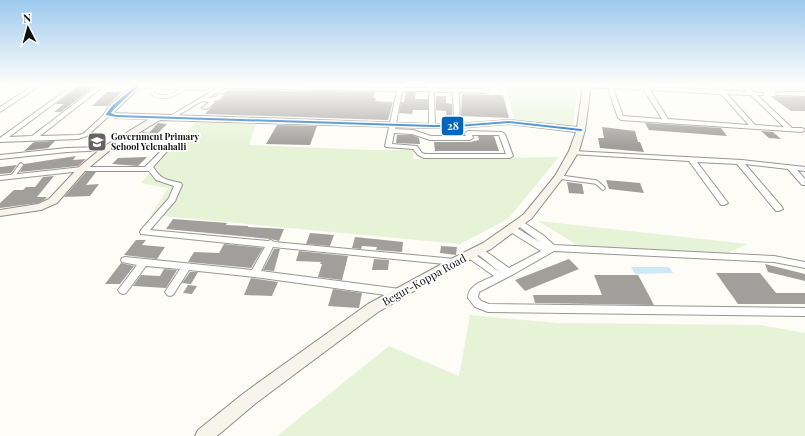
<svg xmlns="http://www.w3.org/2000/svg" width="805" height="436" font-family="'Playfair Display',serif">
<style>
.green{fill:#e7f3d7}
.water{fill:#cde8f7}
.building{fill:#a19f9c}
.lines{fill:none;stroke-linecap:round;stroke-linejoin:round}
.lane-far1-casing{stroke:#979795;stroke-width:4.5}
.lane-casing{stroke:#979795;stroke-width:5.5}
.street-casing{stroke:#979795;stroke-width:2}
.secondary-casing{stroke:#8e8d8b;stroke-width:2}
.lane-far1{stroke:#fffffe;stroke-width:3}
.lane{stroke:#fffffe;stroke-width:3.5}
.street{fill:#fffffe;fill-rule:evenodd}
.secondary{fill:#f6f4eb;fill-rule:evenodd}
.bus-1-casing{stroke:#fff;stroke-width:3}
.bus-1{fill:#0065bd;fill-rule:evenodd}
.labels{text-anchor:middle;stroke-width:4;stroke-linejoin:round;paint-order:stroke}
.far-poi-label{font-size:9px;font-weight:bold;fill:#111;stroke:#fff;text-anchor:start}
.street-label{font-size:11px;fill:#111;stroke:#fff}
.line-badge{stroke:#fff;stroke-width:1.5}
.badge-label{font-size:11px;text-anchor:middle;font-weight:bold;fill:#fff}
</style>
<rect width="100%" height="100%" fill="#fdfcf7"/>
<path class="green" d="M427,85h60l1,7 -61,-2z
M505,85h73l-5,40 -59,-6z
M753,85h52v7l-42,1z
M197,121l59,3 -7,21 123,5h42l-1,9 146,-2 -51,62 -48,25 -309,-29 17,-27 -27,-5z
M538,221l210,23 -26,11 -132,-2z
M470,315l88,8 203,2 44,8v103h-528l112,-90 70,30z"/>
<path class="water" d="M631,267h38l4,6 -38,1z"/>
<path class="building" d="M80,85h16l-35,27h-7l10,-8h-8z
M227,90l148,2 -2,6h3l-1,3 18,1 -5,18 -183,-6 11,-12 4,-1 5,-5 -1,-3z
M107,92h15l-15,14h-15z
M406,92h10l-1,7h13v11h-15l-1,4 -13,-1 2,-11h3z
M462,94l41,1 6,23 -48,-2z
M436,96h10v7l6,1v18h-6v-11l-10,-1z
M770,96l35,1v14h-14z
M158,123l9,1 -22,22h-14l5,-5h-8l15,-9 6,1z
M645,123l76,5 6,8 -78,-6z
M277,125l40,1 -7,19 -44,-1z
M602,127l33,4 3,11h2l4,10 -44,-4 -2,-10h6z
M761,131l12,1 8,7 -12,-1z
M397,135h15l7,3 1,6 -24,-1z
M478,136h16l5,15h-64l-1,-9h36l9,-2z
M55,141l-7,7 -24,3 10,-9z
M76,156l-3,4 13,-1 -8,7 -58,6 4,-8z
M147,157l-9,9 -26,-2 6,-6z
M17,165l-6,8 -11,1v-7z
M86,172h10l-10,13 13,-1 -9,12 -26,1z
M54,176l-17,21h10l-3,3 -6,3 -38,5v-5l14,-13h9l3,-3h9l8,-10z
M606,180l34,3 4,10 -35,-4z
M567,182l15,2 2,10 -15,-1z
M173,219l54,4 -1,2 22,1v1l36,2 -5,12 -8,-2 -105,-10z
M310,233l24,2 -4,11 -24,-2z
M355,237l48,5 -1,10 -26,-2 1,-3 -15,-1 -1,3 -9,-1z
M136,240h10l-4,5 23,2 -8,12 -33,-4z
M224,244l39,4 -12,20 -63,-6 6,-10 25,1z
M441,246l16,1 -1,8 -16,-2z
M274,249h6l-6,22 -11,-1z
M299,251l49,5 -6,24 -24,-3 4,-13h-2l1,-2 -25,-1z
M374,259l15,1 -1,10h-16z
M569,259l10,10 -54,22 -10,-11z
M121,263l13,3 -14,18h-15z
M765,264l40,10v7l-37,-9z
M164,269l13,1 -11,18 -33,-2 8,-11 19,1z
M190,272h8l-7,12 -9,-1z
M716,273h44l16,20h29v11h-67z
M594,275h44l16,30 -119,-2 -2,-8h69z
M251,278l27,4 -6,14 -28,-1z
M188,285l9,1 -5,8 -9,-1z
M333,289l29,4 -3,15 -31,-2z"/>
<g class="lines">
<defs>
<path id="lane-far1" d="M137,86l70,3
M155,87l-3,6c10,8 23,2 33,-5"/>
<path id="lane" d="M13,176l8,-11
M559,177l37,5 7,6"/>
<path id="street" d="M0,85h4l-4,3z
M34,85h7l-41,27v-5z
M73,85h6l-70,52 23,-1 67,-51h6l-65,51 38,-1 5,-1 23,-21h4v2l-23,21 -9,3 -78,3v-4z
M222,85l176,3v-3h6l-1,3h25v-3h6v3l20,1 2,-2 3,2h24l-1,-4h6l1,6 -3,2 -27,-1 1,34 -3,2 -3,-2 -1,-34h-19l1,34 -3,2 -3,-2v-35h-27l-7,38 18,1 18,6h35l-1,-3 3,-2 34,1 3,2 8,22 -3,2h-86l-6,-3 -5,-6 -27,-2 -1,-1 12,-55 -172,-3 -17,10 7,-1 6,-4 3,2 -5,5 -5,1v2l-7,6 -5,-1 7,-6 -7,-1 -30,18h-4l-1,-1zM394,133l18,1 18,6h40l3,-2 -1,-3h27l7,19h-81l-3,-1 -5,-7 -25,-2z
M584,85l59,1v-1h4l1,2 70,3 -5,-5h6l5,5 23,2 -7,-7h6l8,7 9,1v2h-6l35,33h10l3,2 -3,2 -181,-12 -3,-2 -10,-30 -21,-1zM613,88l31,2 18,29 -39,-3zM650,90l71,4 28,31 -81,-6zM727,94l24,1 33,32 -29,-2z
M779,92h26v4l-28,-1 -1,-1z
M168,145l3,2 -18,20 1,1c7,12 14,12 27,15l1,2 -7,16 -25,29 118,11 3,-1 3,2 181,17 3,1 1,2 -1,2 -3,1 -182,-18 -12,24 139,18 3,1 2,3 -2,3 -3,1 -145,-20 -66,-7 -16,25 -3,1 -3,-1 -2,-3 15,-23 -34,-3 -20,27 -3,1 -3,-1 -2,-3 19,-25 -15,-3 -1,-2 1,-2 3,-1 127,13 13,-23 -124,-13 -1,-2 1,-2 28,-32 5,-12 -18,-6 -7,-9h-67l-82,9v-4l82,-9h63l21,-21z
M106,147l2,1v2l-41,2 -67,7v-4l67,-7z
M573,151l169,9 63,7v4l-8,-1 8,9v6h-3l-14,-16 -43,-5 37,43 1,2 -4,2h-3l-39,-47 -40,-2 31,41 -4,2h-3l-32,-44 -118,-7 -1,-1z
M520,220l23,15 11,10 220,11 31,6v6l-31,-6 -220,-11 -42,24 -33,17 -1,5 3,4 8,3 316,4v8l-317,-4 -13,-5 -7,-9c0,-13 15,-17 26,-22l-27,-19 -1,-2 1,-2h6l28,20 -26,-21 -1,-2 1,-2h6l28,20 32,-17 -32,-20 -1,-2 1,-2h6l26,16 -24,-18 -1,-2z"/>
<path id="secondary" d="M134,85h8l-29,28 319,11h25l52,-4 68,7 6,-42h8l-6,45 -6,21 -17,28 -30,39 -41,31 -32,16 -81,47 -122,91 -39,33h-22l3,-6 46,-37 124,-89 83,-45 32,-16 33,-23 8,-6 31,-38 14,-25 7,-19 -67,-8 -52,4h-25l-272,-8 -51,31 -24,20 -28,32 -16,7 -41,6v-6l38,-6 11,-5 30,-32 24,-20 46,-28 -33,-1 -12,-4 5,-8z"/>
</defs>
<use href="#lane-far1" class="lane-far1-casing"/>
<use href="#lane" class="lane-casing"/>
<use href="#street" class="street-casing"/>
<use href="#secondary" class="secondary-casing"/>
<use href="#lane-far1" class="lane-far1"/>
<use href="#lane" class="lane"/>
<use href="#street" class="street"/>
<use href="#secondary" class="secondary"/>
<defs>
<path id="bus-1" d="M136,85h4l-26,24 -3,4 5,2 316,10h25l52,-4 72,8 2,1 -2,1 -72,-8 -52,4h-25l-316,-10 -10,-2v-1l5,-7z"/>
</defs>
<use href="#bus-1" class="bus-1-casing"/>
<use href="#bus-1" class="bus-1"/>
</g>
<linearGradient id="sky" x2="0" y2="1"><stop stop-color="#9dc9ee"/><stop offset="0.58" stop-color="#fefefb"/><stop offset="1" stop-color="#fefefb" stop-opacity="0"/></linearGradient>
<rect width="805" height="146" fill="url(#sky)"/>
<defs>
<symbol id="school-square" viewBox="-11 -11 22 22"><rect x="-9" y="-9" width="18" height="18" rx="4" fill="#646362" stroke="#fff"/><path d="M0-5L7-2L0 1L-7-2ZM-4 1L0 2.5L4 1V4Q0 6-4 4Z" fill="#fff"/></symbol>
</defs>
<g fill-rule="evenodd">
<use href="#school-square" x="86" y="131" width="22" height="22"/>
</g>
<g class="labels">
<g class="far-poi-label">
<text x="111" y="140">Government Primary<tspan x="111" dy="10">School Yelenahalli</tspan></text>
</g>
<g class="street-label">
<text transform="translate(424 280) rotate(-29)" y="4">Begur-Koppa Road</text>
</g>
</g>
<rect class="line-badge" x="441" y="116" width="23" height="20" rx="4" fill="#0065bd"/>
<g class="badge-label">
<text x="453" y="130">28</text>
</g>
<g transform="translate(28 28) rotate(354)" stroke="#ffffff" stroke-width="3" paint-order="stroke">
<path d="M0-3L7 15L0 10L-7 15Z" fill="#111111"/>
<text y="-6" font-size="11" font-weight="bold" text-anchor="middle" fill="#111111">N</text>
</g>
</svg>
